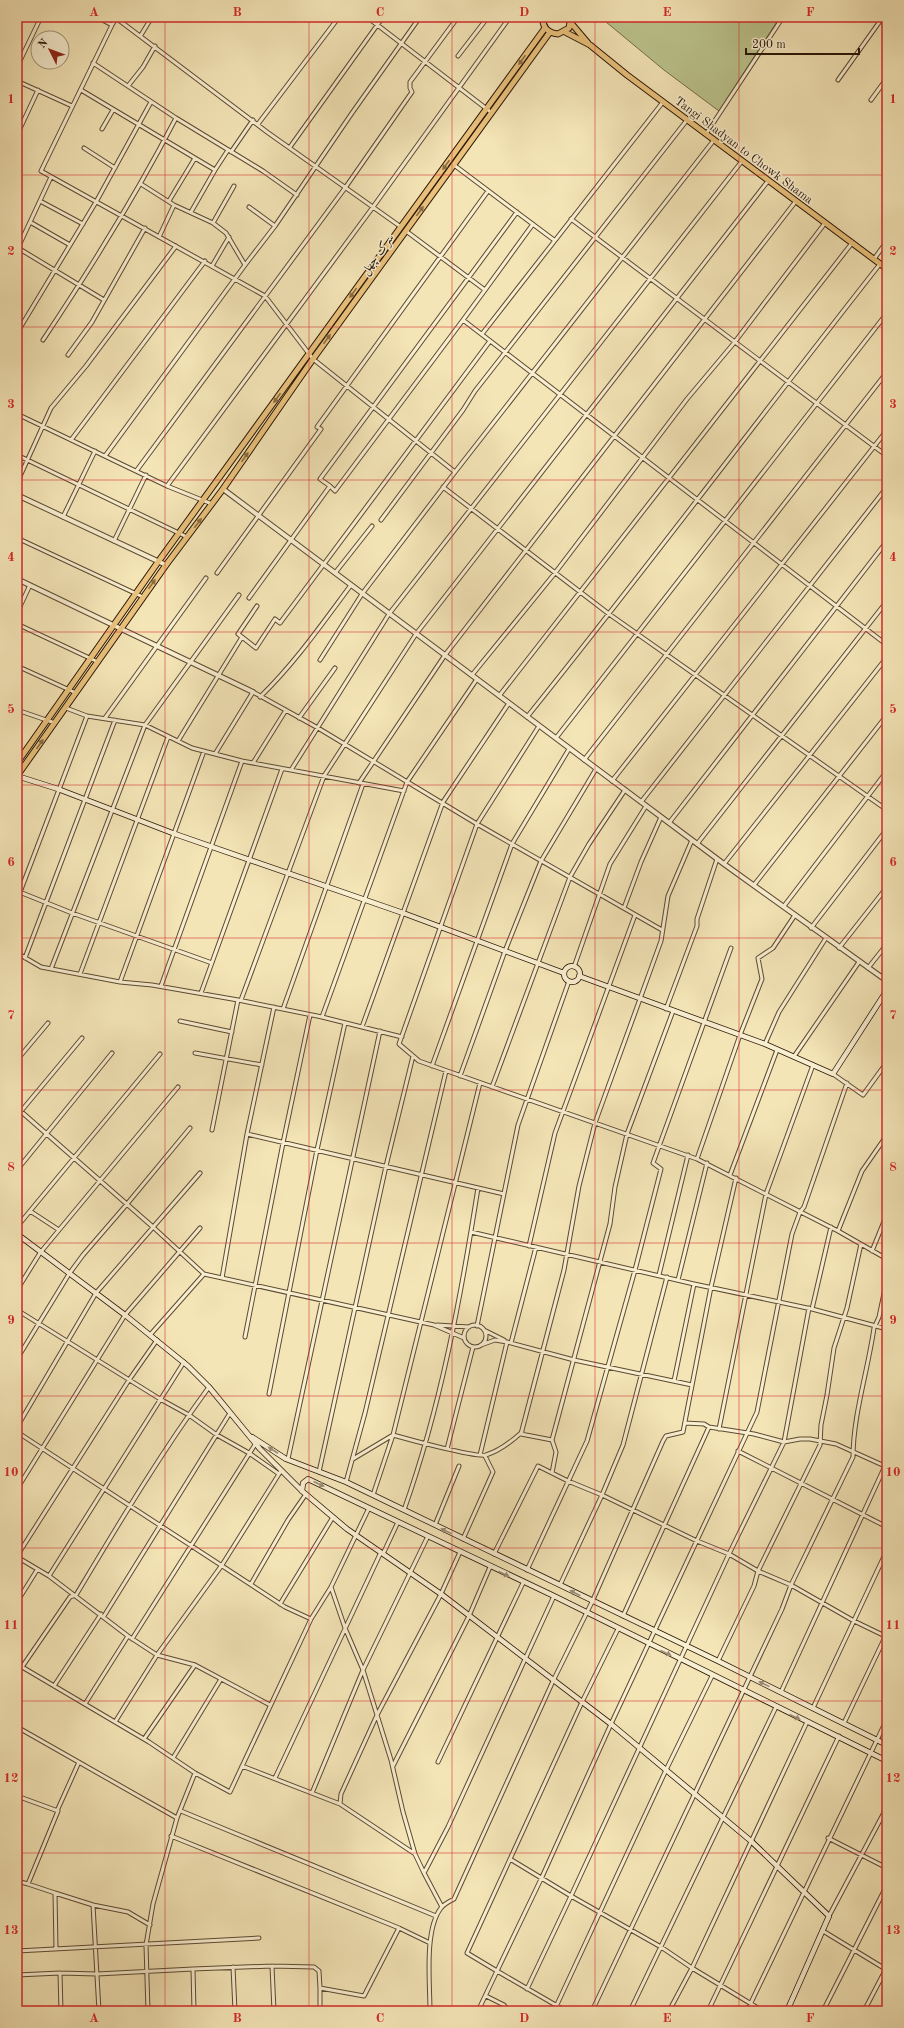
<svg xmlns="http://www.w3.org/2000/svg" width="904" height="2028" font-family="'Old Standard TT',Amiri,serif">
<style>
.green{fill:#bcc48d;stroke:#726d4a}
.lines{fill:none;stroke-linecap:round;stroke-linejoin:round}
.minor-casing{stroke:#5c4a32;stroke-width:5}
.tertiary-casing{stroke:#5c4a32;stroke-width:6}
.secondary-casing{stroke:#291606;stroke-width:6}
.primary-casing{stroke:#291606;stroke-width:7}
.minor{stroke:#f8eed0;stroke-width:3}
.tertiary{stroke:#f8eed0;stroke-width:4}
.secondary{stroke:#f8eed0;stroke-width:4.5}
.primary{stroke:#eac27c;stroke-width:5}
.oneway{fill:#8a6c41}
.oneway2{fill:#9b8d75}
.grid{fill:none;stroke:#d62828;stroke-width:1;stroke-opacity:0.55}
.labels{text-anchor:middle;stroke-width:3;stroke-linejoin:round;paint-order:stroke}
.street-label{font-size:12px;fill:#291606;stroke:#f8eed0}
.neatline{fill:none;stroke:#d62828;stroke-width:1.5}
.grid-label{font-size:13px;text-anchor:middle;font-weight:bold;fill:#d62828}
</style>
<rect width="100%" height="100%" fill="#f4e5b7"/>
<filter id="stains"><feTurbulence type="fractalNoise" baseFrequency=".005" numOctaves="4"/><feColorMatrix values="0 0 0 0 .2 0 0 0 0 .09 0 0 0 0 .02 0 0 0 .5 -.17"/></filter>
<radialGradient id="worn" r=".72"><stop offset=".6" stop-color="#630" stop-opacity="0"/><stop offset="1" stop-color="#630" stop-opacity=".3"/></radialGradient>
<path class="green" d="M600,17h180l-61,94 -55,-41z"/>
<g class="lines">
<defs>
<path id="minor" d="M97,17l15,8 4,-7 151,114 134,95
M367,17l125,96
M112,25l-71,146 224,125 48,63 142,113
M141,35l11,-18
M458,56l30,-39
M93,63l83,55 87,53 34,24
M17,67l24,-50
M838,80l45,-63
M17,81l55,25
M128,86l15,-19 12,-21
M81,90l134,80 -24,42
M871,100l16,-22
M258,124l81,-107
M102,129l11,-19
M706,134l77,-117
M17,135l21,-45
M290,147l93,-130
M84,148l31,20
M231,152l22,-32
M454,165l100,75
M215,170l13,-20
M141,184l33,21 39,18 13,10 19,32
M40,201l43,23
M169,201l26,-43
M249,207l26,19
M571,219l316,237
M30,222l40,23
M213,223l21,-37
M406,231l79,59 -22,30 424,325
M159,237l15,-32
M18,248l86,52
M17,250l34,-73
M874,259l13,-18
M212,266l17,-29
M485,290l48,-66
M20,328l76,-126 55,-100
M482,334l181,-232
M43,340c48,-72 93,-145 133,-222
M68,355l24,-33 53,-94
M17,414l150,72 45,18
M71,440l134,-179
M17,455l170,82
M105,456l140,-191 30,-39 77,-113 68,-96
M137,470l208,-282 67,-96 -2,-4v-6l48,-65
M17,483l34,-75 35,-42 90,-120
M167,486l206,-279 137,-190
M330,486l-10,-7 197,-267
M443,487l166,127 278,196
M63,517l32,-66
M381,520l82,-110 12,-19 212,-271
M17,538l126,59
M114,541l32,-66
M217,573l104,-144 -4,-2 171,-236
M335,573l37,-47
M249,598l81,-112 5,5 128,-171
M17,613l13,-28
M17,624l81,38
M242,637l-4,-3 19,-28
M320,660l42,-66 93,-122 259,-332
M17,666l59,27
M472,675l83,-102 132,-174 47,-56 91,-120
M499,696l353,-453
M260,697c35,-34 62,-73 91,-112
M66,708l21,8 58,9 47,23 50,13 162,30
M17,710l38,13
M527,717c120,-149 235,-303 353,-453
M105,718l101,-140
M299,718l36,-50
M539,726l-62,98 -78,220 20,17 278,98 141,72 49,28
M556,738l331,-425
M178,741l64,-104 14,11 19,-29 5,4 210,-282
M215,754l38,-62 65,36 159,96 185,106
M584,760l303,-388
M253,763l33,-53
M291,770l98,-156 353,-453
M612,781l275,-351
M359,783l86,-128 351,-454
M641,802l246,-315
M669,823l218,-282
M697,844l190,-243
M724,864l163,-207
M754,885l133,-170
M17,891l55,22 140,50
M17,900l70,-184
M784,906l103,-135
M624,908l17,-46 20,-45
M811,928l76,-99
M839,948l48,-61
M17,953l24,14 79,15 32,3 86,15 84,17 80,20
M25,958l90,-238
M574,967l36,-103 36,-58
M868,968l19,-24
M51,969l94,-244 94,-130
M80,974l88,-237
M120,982l84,-231
M161,986l81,-225
M201,993l81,-224
M241,1000l83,-224 92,-142 352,-453
M283,1009l80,-225
M666,1009l31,-83v-7l20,-60
M322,1017l85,-235 70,-103
M180,1021l52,11
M362,1027l81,-225 66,-99
M765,1044l14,-32 47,-74
M195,1053l67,12
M795,1055l64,-93
M17,1060l31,-37
M432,1066l80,-222 57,-95
M833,1074l30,21 24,-33
M460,1076l45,-125 36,-90 55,-92
M492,1087l78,-210 19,-33 36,-54
M17,1108l136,119 51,47 230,51 30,13
M17,1116l65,-78
M212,1130l26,-130
M247,1134l257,60
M697,1159l43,-124 22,-56 -4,-21 15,-10 22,-33
M17,1170l95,-117
M730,1175l47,-125
M30,1211l130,-157
M17,1227l13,-16 29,19 -19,23 -23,37
M59,1230l119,-143
M838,1231l24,-60 25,-36
M471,1232l223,52 118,25 75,20
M529,1246l26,-113 80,-218
M872,1251l15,-37
M659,1275l29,-120
M667,1277l-44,168 -21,50 95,46 32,13 29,17 33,14 63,36 33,16
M222,1278l25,-144 27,-127
M678,1280l29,-117
M812,1309l19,-82
M17,1310l143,89 29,16 28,20 32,18 30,21 2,-3
M437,1325l32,2
M464 1336a11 11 0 1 1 22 0a11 11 0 1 1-22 0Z
M477,1326l41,-201 51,-144
M484,1330l20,10
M150,1335l54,-61
M245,1337l38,-194 27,-128
M511,1343l25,-96
M481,1345l14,-5 12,2 67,18 118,25
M17,1359l52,-85 14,-19 44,-51 63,-76
M674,1381l20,-97
M269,1394l48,-244 28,-127
M685,1423l19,1 5,3 45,7 30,8 16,-3h10l26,5 51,23
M17,1427l79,-134 104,-120
M719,1429l47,-235 47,-129
M17,1432l268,175 26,12 20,-32 38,-79
M552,1440l58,-216 5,-37 12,-53 46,-123
M447,1449l26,-102
M738,1451l149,76
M480,1455l27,-113
M288,1459l92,-428
M353,1459l40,-24c14,4 84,23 93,20 14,-4 25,-13 36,-23
M319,1472l67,-306 27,-110
M552,1473l4,-21 -4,-12 -31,-6 43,-164 15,-84 16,-63 66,-182 7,-45 24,-56
M346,1482l19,-69 81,-342
M17,1489l108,-174 75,-87
M373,1495l20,-60 87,-352
M404,1510c37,-104 57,-214 74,-322
M435,1525l24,-59
M463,1539l30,-67 -8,-16
M383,1554l15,-32
M494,1554l44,-88 30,15 34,14 -42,90
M17,1556l112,-176 28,-40
M17,1557l32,19 79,60 29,19 38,10 75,40
M527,1570l60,-129 48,-171 26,-101 -8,-6 78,-215
M49,1576l135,-214
M251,1584l37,-64 18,-26
M331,1587l14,41 18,42 28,90 12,52 12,42 9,19
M17,1602l20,-32
M280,1604l53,-87
M104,1616l126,-203
M623,1616l86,-189
M132,1639l124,-196
M718,1661l36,-75 4,-15 62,-126 1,-20 6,-30 7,-47 13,-40 14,-64
M17,1664l132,78 46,31 35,19 81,-173
M22,1667l48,-70 6,-2c42,-70 84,-141 133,-208
M54,1686l47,-72
M781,1692l104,-226 2,-13
M85,1704l43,-68
M813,1708l74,-158
M115,1722l42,-67 65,-90 57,-91
M844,1723l43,-90
M17,1727l160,91 18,-45
M144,1739l51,-74
M173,1758l48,-79
M438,1762l85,-179
M242,1766l98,38 1,-10 36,-79 64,-121 19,-42
M393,1766l76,-150 21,-49
M275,1778l106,-226
M312,1793l51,-123 65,-134
M17,1796l41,15 -30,73 -11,-3
M340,1804l75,50
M57,1811l22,-49
M181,1811l255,105
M171,1836l228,92
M828,1838l59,30
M510,1859l61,37 158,-342 55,-112 25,-134
M28,1884l27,9
M93,1905l35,7 22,13
M442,1907l-18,-34 24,-46 106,-231
M829,1916l58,-109
M823,1931l64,39
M17,1933l2,18
M56,1949l-1,-56 38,12 6,106
M17,1951l242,-13
M272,1966l2,45
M233,1967l2,44
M193,1969l79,-3 42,1 5,4 1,17 44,8 35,-68 31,15
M60,1973l37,1 96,-5 1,42
M17,1975l43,-2 1,38
M19,1975v36
M320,1988v23
M527,1989l44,-93 90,51 31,21 71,43
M486,1996l18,9 4,6
M148,2011l-2,-66 7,-41 24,-86
M430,2011c0,-28 -6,-81 11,-103 3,-4 9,-7 13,-9l99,-218 39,-79 71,-161 3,-5 17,-4 28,-145 25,-109
M478,2011l19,-40 -30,-18 115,-251 36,-73
M554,2011l112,-241 46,-94
M566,2011l-69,-40 45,-94 69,-153 146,-312 35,-178 8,-22 4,-5 43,-124
M592,2011l190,-402 9,-24 62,-128c0,-41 15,-87 21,-129l5,-11 8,-38
M630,2011l146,-304
M669,2011l23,-43 115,-246
M708,2011l131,-275
M747,2011l140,-292
M823,2011l64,-126
M864,2011l23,-44"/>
<path id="tertiary" d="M223,489l501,375 163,117
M17,495l149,70
M17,579l236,113"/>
<path id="secondary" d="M17,776l41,13 117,45 228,79 161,60
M564 974a8 8 0 1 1 16 0a8 8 0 1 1-16 0Z
M579,976l186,68 68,30 54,-84
M17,1234l108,81 63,51 21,21 51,62 42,42 45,38 94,65 170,130 140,117 78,75 -42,95
M252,1437l34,22 60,23 372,179 169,84
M302,1491l1,-8 5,-4 246,117 333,165"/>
<path id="primary" d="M543,17c-1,10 5,16 15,17l11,-6 2,-11
M571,23l17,20
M565,32l25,13 37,30 260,194
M17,763l141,-201 387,-534
M17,776l149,-211 57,-76 90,-130 237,-327"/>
</defs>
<use href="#minor" class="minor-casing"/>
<use href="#tertiary" class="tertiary-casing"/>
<use href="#secondary" class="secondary-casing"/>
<use href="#primary" class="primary-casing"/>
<use href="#minor" class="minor"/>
<use href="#tertiary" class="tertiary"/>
<use href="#secondary" class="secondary"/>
<use href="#primary" class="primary"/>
</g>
<defs><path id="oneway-solid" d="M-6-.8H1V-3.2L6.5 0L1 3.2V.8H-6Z"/></defs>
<g class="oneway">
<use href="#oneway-solid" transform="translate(522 60) rotate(126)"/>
<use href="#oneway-solid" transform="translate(446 165) rotate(126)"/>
<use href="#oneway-solid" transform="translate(420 211) rotate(-54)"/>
<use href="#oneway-solid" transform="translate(353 293) rotate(126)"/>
<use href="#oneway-solid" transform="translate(327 339) rotate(-54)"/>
<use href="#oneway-solid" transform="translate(277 398) rotate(126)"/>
<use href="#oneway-solid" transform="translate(245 457) rotate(-55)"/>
<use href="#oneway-solid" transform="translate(198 523) rotate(-53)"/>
<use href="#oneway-solid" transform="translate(152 584) rotate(-55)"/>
<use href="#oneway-solid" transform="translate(40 744) rotate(-54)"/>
</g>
<g class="oneway2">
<use href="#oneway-solid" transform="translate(273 1450) rotate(-147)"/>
<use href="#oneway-solid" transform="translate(319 1484) rotate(25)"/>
<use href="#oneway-solid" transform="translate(446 1531) rotate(-154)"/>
<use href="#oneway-solid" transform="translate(504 1574) rotate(26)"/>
<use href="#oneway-solid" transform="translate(575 1593) rotate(-153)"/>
<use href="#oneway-solid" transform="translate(666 1653) rotate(26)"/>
<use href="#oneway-solid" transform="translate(764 1684) rotate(-154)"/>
<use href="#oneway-solid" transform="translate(795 1717) rotate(26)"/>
</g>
<path class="grid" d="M165,17v1994M309,17v1994M452,17v1994M595,17v1994M739,17v1994M17,175h870M17,327h870M17,480h870M17,632h870M17,785h870M17,938h870M17,1090h870M17,1243h870M17,1396h870M17,1548h870M17,1701h870M17,1853h870"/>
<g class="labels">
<g class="street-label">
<text transform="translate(744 150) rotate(37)" y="4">Tangi Shadyan to Chowk Shama</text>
<text transform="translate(377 254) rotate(-54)" y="4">سرک چهل</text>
</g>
</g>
<rect width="904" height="2028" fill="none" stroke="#f4e5b7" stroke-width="44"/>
<g transform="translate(50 50) rotate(312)"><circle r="19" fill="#f8eed0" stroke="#a5987f"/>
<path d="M0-3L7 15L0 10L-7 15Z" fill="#8f2418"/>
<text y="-6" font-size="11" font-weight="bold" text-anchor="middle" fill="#291606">N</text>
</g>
<path d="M746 48v6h113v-6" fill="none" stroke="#291606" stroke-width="2"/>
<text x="752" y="48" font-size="12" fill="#291606" stroke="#f8eed0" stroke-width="3" paint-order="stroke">200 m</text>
<rect x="22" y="22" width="860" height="1984" class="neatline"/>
<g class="grid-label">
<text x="94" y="16">A</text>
<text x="237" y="16">B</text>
<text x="380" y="16">C</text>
<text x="524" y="16">D</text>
<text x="667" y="16">E</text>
<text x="810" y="16">F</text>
<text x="11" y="103">1</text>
<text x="893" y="103">1</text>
<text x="11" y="255">2</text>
<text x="893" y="255">2</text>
<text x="11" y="408">3</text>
<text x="893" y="408">3</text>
<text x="11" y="561">4</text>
<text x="893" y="561">4</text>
<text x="11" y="713">5</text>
<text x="893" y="713">5</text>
<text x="11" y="866">6</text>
<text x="893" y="866">6</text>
<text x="11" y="1019">7</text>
<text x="893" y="1019">7</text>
<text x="11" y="1171">8</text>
<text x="893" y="1171">8</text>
<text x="11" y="1324">9</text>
<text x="893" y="1324">9</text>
<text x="11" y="1476">10</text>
<text x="893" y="1476">10</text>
<text x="11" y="1629">11</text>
<text x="893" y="1629">11</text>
<text x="11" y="1782">12</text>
<text x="893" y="1782">12</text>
<text x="11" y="1934">13</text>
<text x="893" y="1934">13</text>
<text x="94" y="2022">A</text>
<text x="237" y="2022">B</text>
<text x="380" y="2022">C</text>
<text x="524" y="2022">D</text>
<text x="667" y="2022">E</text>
<text x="810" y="2022">F</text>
</g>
<rect width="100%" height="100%" filter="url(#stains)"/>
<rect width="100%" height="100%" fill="url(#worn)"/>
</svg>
